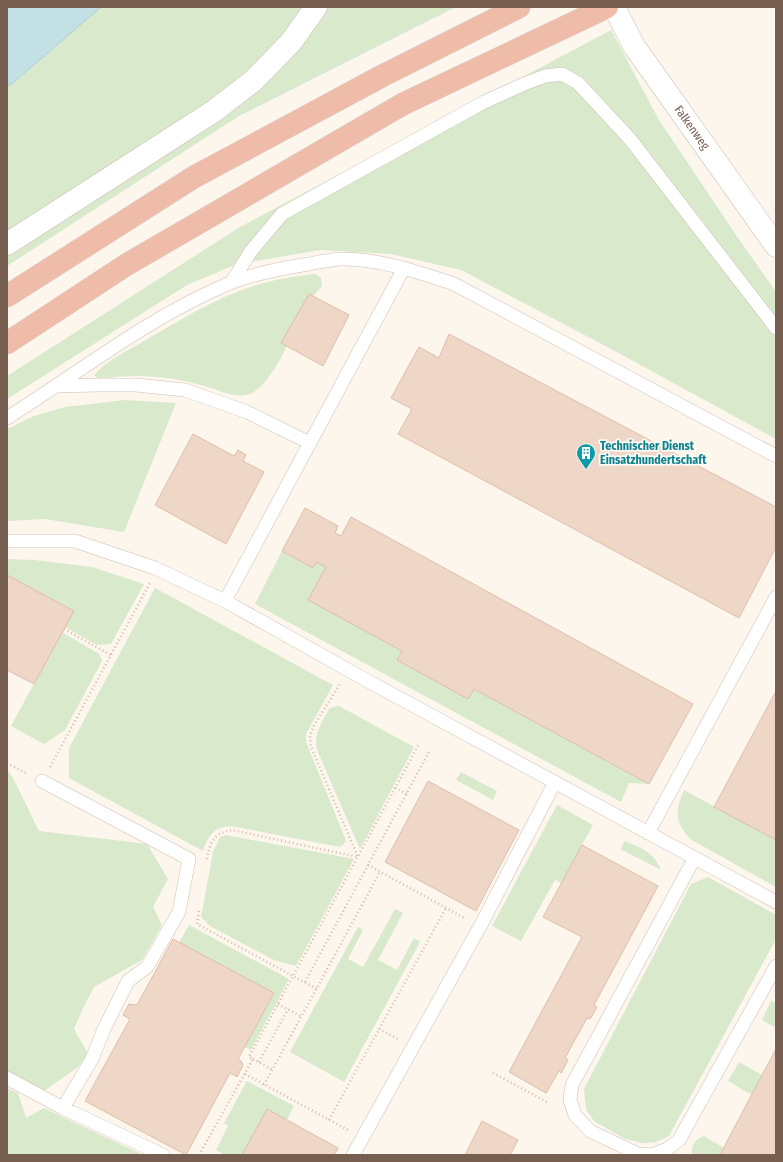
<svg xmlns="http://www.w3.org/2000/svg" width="783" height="1162" font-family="'Fira Sans Condensed',sans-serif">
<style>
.green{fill:#d8e9cc}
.water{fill:#c3e0e4;stroke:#aacfd5}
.building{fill:#efd7c7;stroke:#e0bda9}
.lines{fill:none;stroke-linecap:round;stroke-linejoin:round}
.lane-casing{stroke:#cebeb3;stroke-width:14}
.street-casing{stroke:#cebeb3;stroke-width:23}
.highway-casing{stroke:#d9d2ce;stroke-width:23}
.path{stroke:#d5baa9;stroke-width:2.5;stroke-dasharray:1 3;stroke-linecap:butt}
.lane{stroke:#fff;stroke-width:13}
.street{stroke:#fff;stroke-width:22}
.highway{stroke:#f0bcaa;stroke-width:22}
.labels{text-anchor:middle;stroke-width:3.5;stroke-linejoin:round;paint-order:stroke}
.street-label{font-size:12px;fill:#765e51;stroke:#fefaf4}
.culture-label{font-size:12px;font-weight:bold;fill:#0d838f;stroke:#fefaf4;text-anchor:start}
</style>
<rect width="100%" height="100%" fill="#fcf6ed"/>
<path class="green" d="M101,7h355l-217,109 -232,150v-180l7,-3z
M611,30l48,90 79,118 38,54v147l-163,-89 -152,-80 -70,-16 -70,-4 -84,14 -50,21 -180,114v-23l233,-149z
M315,274l6,4 1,8 -9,10 -32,47 6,3c-9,17 -18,36 -35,47 -13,7 -31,-2 -44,-6 -38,-11 -70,-14 -109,-8l-5,-4c13,-15 33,-24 50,-34 38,-22 78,-47 120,-58 17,-5 34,-7 51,-9z
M125,400l51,3 -52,129 -79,-13 -38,2v-92l27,-13 31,-9z
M282,551l31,17 4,-6 9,5 -17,33 93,51 -5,9 71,39 6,-10 175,95 -20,-1 -8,19 -366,-198z
M7,559l27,1 58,7 52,17 -33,60 -14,1 -32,-18 8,-16 -66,-36z
M155,588l178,97 -27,49v8l39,96 1,3 -3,4 -3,2 -104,-20c-20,-3 -27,6 -33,24l-134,-73v-30z
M62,632l37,22 3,7 -37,69 -21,14 -33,-18z
M339,706l75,41 -54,102 -43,-99c-4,-16 5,-27 12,-41l4,-2z
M7,770l5,6 27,55 108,13 21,35 -15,28 9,18 -20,35 -48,27 -11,21 -9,21 14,25 -10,13 -34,24 -37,-20z
M461,772l36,19 -4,9 -37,-20z
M684,790l92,50v47l-86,-48c-16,-19 -15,-27 -6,-49z
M557,805l36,20 -32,58 -6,-3 -34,61 -29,-15z
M226,835l128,24 -58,107 -22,-6 -64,-34 -9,-9 12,-65 7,-15z
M625,841c18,8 28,10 36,29l-41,-21z
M708,877l68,38v24l-107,197 -13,6 -14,1 -17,-4 -31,-18 -8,-12 -2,-20 107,-205z
M395,909l8,4 -25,47 19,10 17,-32 6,4 -76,140 -54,-30 68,-125 5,3 -15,29 15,8z
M189,925l100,54 -38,71 -6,-3 -66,-104z
M771,1001l5,2v25l-14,-8z
M739,1062l23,13 -10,20 -24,-14z
M247,1081l47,25 -7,14 -20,-11 -25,46h-17l-9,-5 12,-24 -4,-3z
M7,1088l11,5 8,25 18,-10 99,47h-136z
M704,1136l20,12 -4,7h-28c-1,-9 3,-16 12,-19z"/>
<path class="water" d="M7,7h94l-88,76 -6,3z"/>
<path class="building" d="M309,294l40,21 -26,51 -42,-23z
M449,334l327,173v40l-37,71 -341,-184 14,-25 -21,-11 28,-51 20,11z
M193,434l41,22 4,-6 8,5 -3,6 21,11 -38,72 -71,-39z
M305,508l33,18 -3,7 6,3 10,-19 342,187 -44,80 -175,-95 -6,10 -71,-39 5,-9 -94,-51 18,-33 -9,-5 -4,6 -31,-17z
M7,575l67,36 -40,73 -27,-14z
M776,691v149l-62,-33z
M428,781l91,49 -43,81 -91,-49z
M582,845l76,41 -64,119 3,2 -7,12 -3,-1 -22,40 3,2 -7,13 -2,-2 -13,22 -37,-21 73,-135 -39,-20z
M173,939l101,54 -36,66 3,2 2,4 -6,12 -7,-4 -44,82 -101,-54 45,-82 -7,-4 6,-11 8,1z
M776,1049v106h-56l14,-27z
M267,1109l71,39 -4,7h-92z
M482,1121l36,19 -8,15h-45z"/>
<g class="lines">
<defs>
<path id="lane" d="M231,283l20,-32 31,-37 202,-112 40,-18 21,-8 17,-2 16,9 52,56 146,189
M57,386l40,-1h39l49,5 62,22 63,31
M7,418c73,-46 142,-101 223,-135 25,-10 53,-15 79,-19 10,-2 20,-4 30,-5 39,-1 79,13 115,25l322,172
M7,541h68l80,27 70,33 141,79 410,222
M225,601l179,-333
M42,781l147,78 -10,53 -32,55 -19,14 -24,48 -12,30 -29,49
M648,833l128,-236
M694,859l-122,226 -2,15 5,15 15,16 48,23 14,1 15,-6 12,-9 97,-174
M7,1078l56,30 100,47
M353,1155l130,-234 72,-139"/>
<g id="street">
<path id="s1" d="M614,7l20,39 142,200"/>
<path d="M7,244l207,-133 39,-30 38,-39 25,-35"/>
</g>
<path id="highway" d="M7,296l187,-119 188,-101 137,-69
M7,343l119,-78 277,-161 204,-97"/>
</defs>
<use href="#lane" class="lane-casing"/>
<use href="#street" class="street-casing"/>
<use href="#highway" class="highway-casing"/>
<path class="path" d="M64,629l47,26
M7,763l21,11
M50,767l100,-184
M395,788l12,6
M207,859c3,-17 7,-26 25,-29l126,27 -47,-110 -1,-11 3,-9 27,-43
M368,865l98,54
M199,911l-2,13 120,65
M305,982l125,-232
M278,1004l24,13
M379,1029l19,10
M253,1059l20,11
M259,1062l29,-53
M493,1073l54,29
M245,1074l103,56
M264,1085l116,-213
M329,1120l117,-212
M199,1155l54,-96 -4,-2 170,-313"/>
<use href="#lane" class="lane"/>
<use href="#street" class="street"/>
<use href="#highway" class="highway"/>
</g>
<defs>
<symbol id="building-pin" viewBox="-11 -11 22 30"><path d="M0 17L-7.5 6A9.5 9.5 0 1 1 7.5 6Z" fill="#0f9aa8" stroke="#fefaf4"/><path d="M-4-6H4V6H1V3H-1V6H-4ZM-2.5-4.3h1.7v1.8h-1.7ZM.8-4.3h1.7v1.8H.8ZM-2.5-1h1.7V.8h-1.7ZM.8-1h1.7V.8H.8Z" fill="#fff"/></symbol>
</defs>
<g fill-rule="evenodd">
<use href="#building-pin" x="575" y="442" width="22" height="30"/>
</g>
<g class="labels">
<g class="street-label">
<text dy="4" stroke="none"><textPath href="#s1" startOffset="144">Falkenweg</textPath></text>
</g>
<g class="culture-label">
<text x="600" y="450">Technischer Dienst<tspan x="600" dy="14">Einsatzhundertschaft</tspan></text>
</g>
</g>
<rect width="783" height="1162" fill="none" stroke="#765e51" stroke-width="16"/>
</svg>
